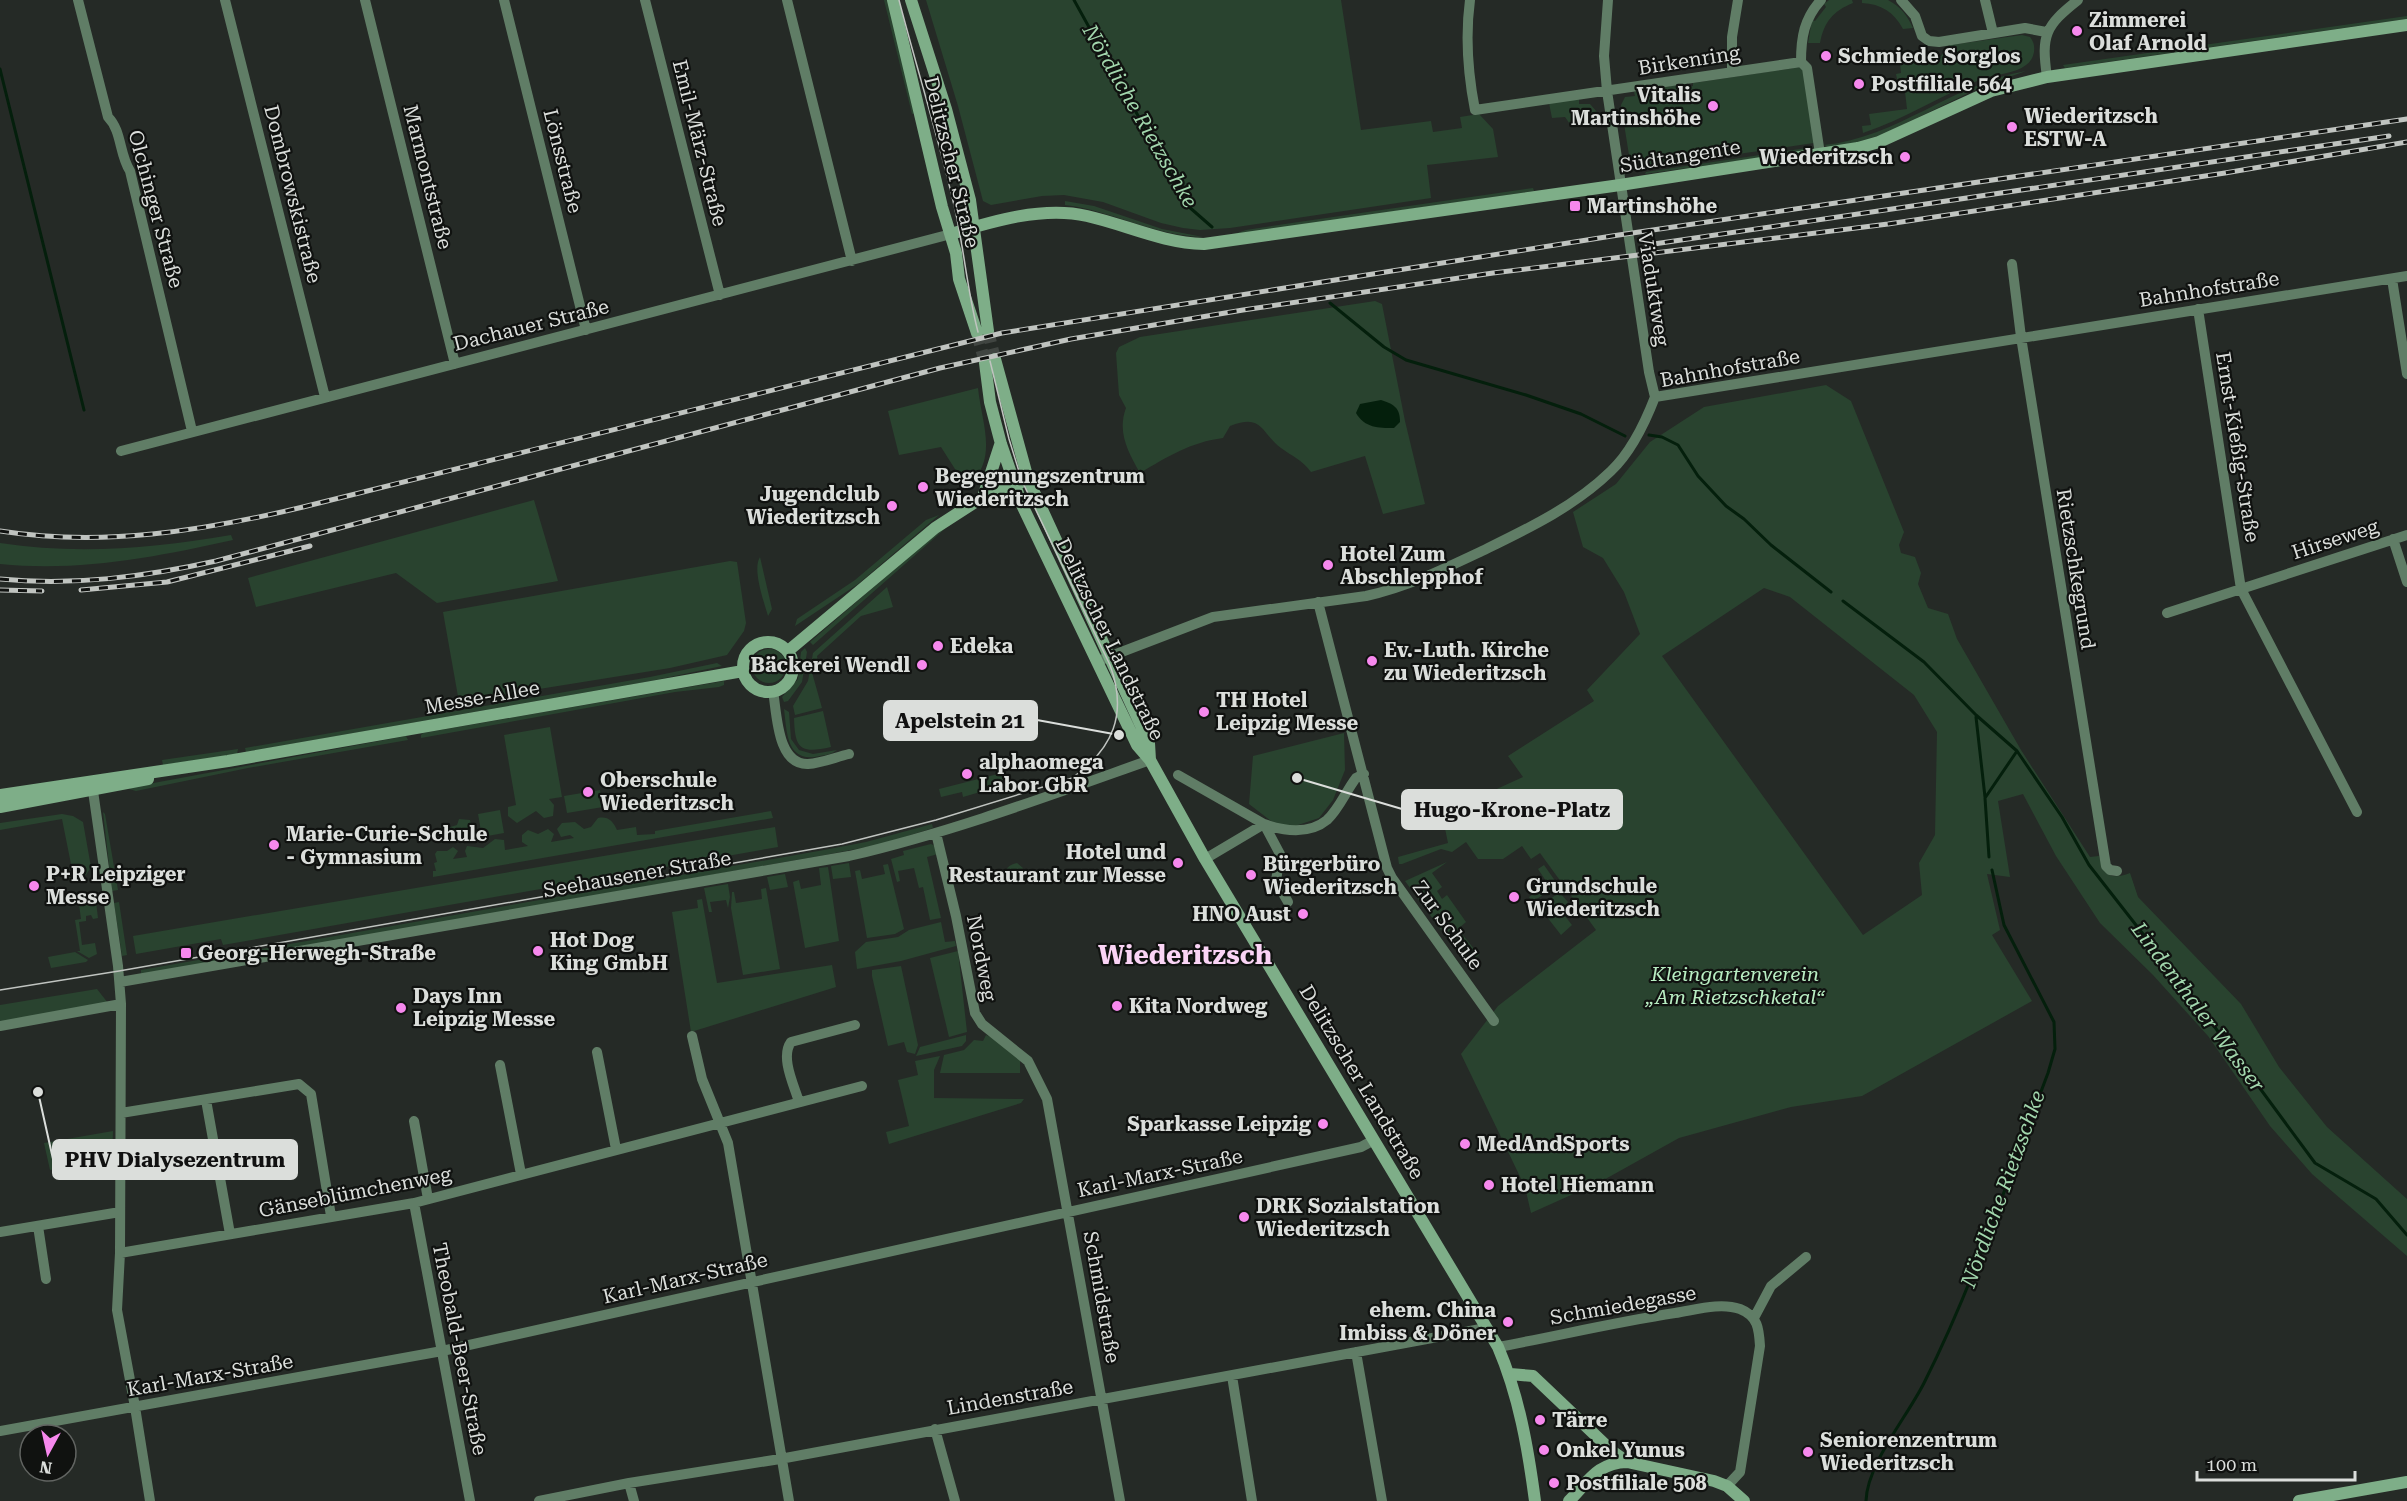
<svg xmlns="http://www.w3.org/2000/svg" width="2407" height="1501" font-family="'Roboto Serif',serif">
<style>
.green{fill:#29432f;fill-rule:evenodd}
.water{fill:#041f0c}
.lines{fill:none;stroke-linecap:round;stroke-linejoin:round}
.stream{stroke:#041f0c;stroke-width:3}
.secondary-tunnel{stroke:#404541;stroke-width:12;stroke-dasharray:12 6;stroke-linecap:butt}
.street{stroke:#607d66;stroke-width:10}
.secondary{stroke:#7eae88;stroke-width:12}
.tram{stroke:#c0c4c0;stroke-width:1.5}
.rail-casing{stroke:#c0c4c0;stroke-width:5}
.rail{stroke:#101210;stroke-width:3;stroke-dasharray:9;stroke-linecap:butt}
.poi-dot{fill:#f688ed;stroke:#101210;stroke-width:2}
.labels{text-anchor:middle;stroke-width:4.5;stroke-linejoin:round;paint-order:stroke}
.poi-label{font-size:20px;font-weight:bold;fill:#dbdedb;stroke:#101210;text-anchor:start}
.street-label{font-size:20px;fill:#dbdedb;stroke:#101210}
.park-label{font-size:20px;font-style:italic;fill:#b8edc2;stroke:#101210}
.water-label{font-size:21px;font-style:italic;fill:#a2d7ad;stroke:#101210}
.district-label{font-size:26px;font-weight:bold;fill:#fad4f5;stroke:#101210}
.leader{fill:none;stroke:#dbdedb;stroke-width:2}
.callout-dot{fill:#dbdedb;stroke:#101210;stroke-width:2}
.callout{fill:#dbdedb;stroke:#dbdedb;stroke-width:2}
.callout-label{font-size:21px;text-anchor:middle;font-weight:bold;fill:#111}
</style>
<rect width="100%" height="100%" fill="#252a26"/>
<path class="green" d="M884,0h5l27,113 -4,1z
M926,0h415l20,130 70,-9 2,11 29,-4 -2,-11 19,-3 14,15 5,28 -71,8 4,33 -201,30 -30,2 -17,-2 -22,-5 -58,-21 -39,-7 -22,1 -51,9 -8,-4 -25,-95z
M1829,0h23l1,3c-20,8 -29,19 -33,40h-12l4,-23 3,1 11,-14 -2,-3z
M1862,0h26c13,7 19,15 25,28l-10,1c-9,-17 -22,-25 -41,-26z
M2407,16v3l-342,49 -2,-3z
M2022,35l8,2c7,8 5,22 -4,28 -11,9 -31,9 -44,14 -41,16 -77,40 -119,54l-1,-7 9,-1 -2,-11 38,-5 -3,-26 -6,1 -2,-10 5,-1 -1,-11 41,-6 5,-9 4,-2z
M1801,67l3,4 10,72 -167,24 -14,-6 -4,-6 -8,-50 4,-8 10,-1 -1,-4 44,-7 1,3 14,-2v-3z
M2026,71l-45,16 -97,47 -36,11 -19,2 -5,-2c73,-7 130,-62 202,-74z
M1579,99v5h11l7,8 -8,10 -17,5 -7,-10 -13,1 -3,-15z
M1813,147l-5,4 -163,23 1,-2z
M1533,188l1,3 -303,44 15,-5 39,-6z
M1065,201l29,5 68,23 41,8c-48,-1 -90,-26 -138,-32z
M1375,301l7,3 23,117 20,83 -42,10 -18,-58 -54,16c-10,-13 -18,-15 -30,-24 -21,-16 -18,-35 -51,-22l-7,12c-32,4 -56,19 -83,35 -12,-21 -23,-41 -14,-65l-7,-13 -3,-42 3,-6 21,-10z
M1826,385l25,16 53,131 -5,13 2,8 14,4 6,16 -3,11 10,24 20,6 9,25 64,111 69,107 9,-1c5,20 12,24 31,17l8,24 103,107 38,63 48,60 80,72v57l-95,-82 -42,-48 -62,-90 -55,-61 -53,-52 -44,-67 -33,-62 -25,7 12,76 -23,-3 13,56 -8,5 40,66 -170,95 -71,11 -112,31 -79,44 -69,31 -6,-26 -64,-133 37,-48 98,-76 -56,-77 -9,6 -9,-13 -19,13h-25l-12,-17 -14,10 -11,-3 -39,15h-3l-1,-7 50,-14 -6,-29 81,-37 -15,-21 86,-55 -7,-11 53,-56 -16,-42 -21,-34 -20,-11 -10,-35 43,-28 34,-42 54,-35zM1764,588l26,9 124,98 23,37 -2,103 -16,28 3,32 -59,40 -201,-279z
M978,388c4,38 21,70 -11,100l-26,-41 -42,8 -11,-44z
M534,500l24,81 -121,22 -41,-30 -140,34 -8,-29z
M939,515l-81,69 -63,42 2,-7 58,-39 71,-60z
M947,527l-134,118 -3,-3 111,-96z
M231,535l2,5c-77,17 -153,32 -233,24v-21c78,12 154,5 231,-8z
M760,557l12,52 -4,7c-4,-14 -16,-47 -8,-59z
M730,561l7,1 9,61 -2,8 -17,24 -57,13 -211,34 -16,-90z
M887,587l6,20 -32,9 -44,40 2,11 -8,2 11,39 -27,7 -2,-9 15,-25 5,-28z
M805,648l2,4 -5,30 -14,19 -4,1 -2,-5 16,-18 3,-27z
M752 666a17 17 0 1 1 34 0a17 17 0 1 1-34 0Z
M717,663l5,3 -71,15 -405,71 -1,-4 405,-71z
M724,681v4l-5,2 -44,5 -254,46v-3l2,-2z
M784,709l5,3 2,27 8,11 14,4 24,-4c-5,4 -11,5 -17,6 -34,8 -33,-24 -36,-47z
M823,711l8,36c-31,7 -36,2 -37,-29z
M550,727l12,70 -13,2 5,6 -1,11 -9,2 -8,-7 -19,12 -9,-7v-9l8,-2 -12,-70z
M1344,733l1,37 -12,30 -14,18 -24,8 -13,-1 -11,-4 -22,-17 4,-48z
M406,736l2,4 -160,28 -112,23 -7,-2 3,-2z
M238,749l-1,5 -74,11 -1,-5z
M1002,773l2,12 -41,12 -1,-5 -21,5 -2,-8z
M600,790l3,17 -36,6 -3,-17z
M500,810l4,23 -22,4 -4,-23z
M771,811l2,7 -340,59v-6h3l-2,-8 3,-1 -2,-8 2,-3h10l6,-4 5,4 -5,8 14,-2 -2,-6 2,-5 16,2 12,-9 9,1 1,10 23,-4 -6,-4v-7l6,-5 10,4 10,-5 6,5 -3,8 23,-4 -4,-3 -9,2 -4,-8 5,-6 13,-1 9,7 7,-2 7,-9c10,-2 15,3 19,12l19,-3 1,8 18,-1v-3z
M103,812l2,2 13,76 -6,1z
M62,814l11,2 10,6 8,45 -5,8 -19,3v-2l6,-2 -11,-55 -62,11v-7z
M459,819l11,1 4,18 -5,4 -9,-4 -7,4 -7,-4 1,-10 10,-3z
M932,824l1,4 -51,16 -57,11 -684,120v-5l683,-120 42,-8z
M775,827l3,20 -555,98 -2,-6 -85,15 -3,-18z
M931,844l4,2 3,8 -11,3 14,61 -11,2 -7,-33 -4,1 -5,-20 -16,3 2,10 -3,1 -6,-23 13,-4 -1,-4z
M1447,862l-15,11 10,14 -5,4 5,8 5,-4 19,27 -8,7 21,26 -8,6h-7l-59,-80z
M849,863l2,14 -18,2 -2,-13z
M1017,863l6,5c-1,9 -9,14 -18,14 -3,-10 2,-17 12,-19z
M888,864l16,65 -9,5 -28,4 -12,-67 5,-1 2,9 23,-5 -2,-9z
M1544,865l14,20 -26,17 -3,-5 19,-13 -10,-15z
M828,867l11,74 -34,7 -12,-66 6,-2 2,9 20,-4 -2,-17z
M785,874l3,13 -18,3 -3,-13z
M728,884l2,13 -2,11 -2,-8 -16,2 2,10h-3l-5,-24z
M766,888l14,81 -37,6 -12,-67 1,-16h2l2,11 26,-4 -1,-10z
M90,891l5,2 3,25 -5,1 -2,-4 -5,1v5l-7,1 3,23 13,-2 2,11 -8,4 -12,-7h3l-5,-31 6,-1 -3,-22h-7l-1,-3 10,-2 1,6 10,-1z
M1559,892l9,10 -7,9 11,14 -11,10 -21,-27z
M702,899l15,84 115,-18 4,22 -145,45 -19,-120 26,-4 -1,-8z
M119,902l8,53 -5,1 -8,-53z
M941,922l4,20 10,-1 1,5 -55,15 -44,8 -2,-17 11,-10 32,-5 11,-7z
M958,951l9,81 -18,5 -19,-79z
M75,952l13,8 -2,2 -35,6 -3,-11z
M901,966l17,79 -3,9 -8,-2 -3,-10 -16,4 -16,-70v-6z
M97,989l11,14 -108,19v-17z
M966,1035v6l-4,5 -46,10 4,-9z
M986,1035l14,6 20,15v17h-80l4,-18 20,-5 10,-10 9,1z
M940,1056l-6,14v28l90,1 -3,4 -132,41 -3,-12 23,-6 -11,-46 20,-5 -3,-14z
M113,1131l-1,29 -62,10 -6,-27z"/>
<path class="water" d="M1381,400c12,4 19,7 19,22l-6,6c-16,0 -29,0 -38,-15l4,-9z"/>
<g class="lines">
<path class="stream" d="M1074,0l114,206 24,21
M0,69l84,341
M1330,303l54,44 22,13 120,35 55,19 44,22
M1649,435l13,2 16,8 20,31 28,30 18,13 27,26 60,47
M1843,601l81,61 52,53 41,36 45,66 27,48 108,138 118,160 61,36 31,36
M1976,717l9,80
M1989,857l-4,-59 32,-47
M1866,1501c1,-37 41,-84 58,-118 50,-99 85,-207 124,-310l7,-24 -1,-27 -50,-97 -12,-55"/>
<path class="secondary-tunnel" d="M988,331l7,28
M977,333l8,30"/>
<path class="street" d="M78,0l30,117c14,14 11,37 22,54l62,260
M225,0l100,397
M365,0l90,364
M504,0l82,330
M645,0l75,295
M787,0l65,261
M1470,0c-5,37 -2,74 5,110l326,-48
M1608,0l-4,56 3,35 42,281 6,25
M1901,0l14,16 7,20 7,5 10,1 86,-14 21,4
M1985,0l8,33
M1732,72v-35l6,-37
M2047,77c-6,-42 -2,-51 31,-77
M1820,154l-13,-86 -6,-6c0,-25 3,-43 20,-62
M2012,264l9,73 85,529 4,4 7,1
M2392,279l15,95
M2198,309l43,280 116,223
M1655,397l752,-121
M121,451l830,-217
M2393,539l14,43
M1318,602l69,266 5,10 102,143
M2167,613l240,-78
M1098,661l115,-44 153,-21c41,-9 78,-27 116,-45 45,-22 92,-44 129,-80 20,-19 34,-48 44,-74
M773,691c4,23 4,74 35,73 14,-1 28,-7 41,-10
M1178,775l86,49 -59,35
M92,784l26,182 3,38 -1,249 -3,57 18,97 15,94
M936,833l20,83 19,97 7,11 46,37 19,38 73,402
M1288,902l-12,-21 4,-27 -16,-30c19,7 45,11 63,-4 12,-11 19,-29 29,-42l8,-4
M120,982l729,-126c103,-24 202,-61 301,-96
M0,1026l121,-22
M692,1036l10,43 26,64 61,358
M597,1052l19,97
M500,1065l21,109
M206,1100l24,134
M799,1102c-5,-17 -19,-45 -8,-60l64,-17
M121,1113l178,-29 12,10 20,122
M414,1121l14,78
M414,1203l56,298
M38,1226l8,53
M0,1232l120,-20
M120,1253l294,-50 448,-117
M1754,1318l17,-32 35,-29
M1498,1347c59,-11 118,-25 177,-34 20,-3 45,-11 65,-4 18,7 19,20 20,37l-20,126 -13,14
M1356,1352l26,149
M1232,1376l20,125
M935,1429l20,72
M0,1431l442,-80 919,-204 13,-7
M629,1483l5,18
M539,1501l90,-18 151,-24 706,-131"/>
<path class="secondary" d="M893,0l49,207 14,46 3,26 18,54
M911,0l35,109 24,91 18,131
M951,234c42,-13 92,-28 136,-18 40,9 75,27 117,28l416,-59 238,-37 21,-6 112,-51 56,-14 360,-52
M995,359l33,120 121,264 1,17
M985,363l5,39 11,42 21,61 115,240 13,15 55,99 293,488c21,49 30,101 37,154
M983,497l17,-52
M743 667a25 25 0 1 1 50 0a25 25 0 1 1-50 0Z
M788,651l147,-123 48,-31 39,-15
M0,795l228,-34 515,-90
M0,807l148,-28
M1510,1374l23,2 80,76 14,10 87,19 13,5 17,15
M1569,1501c20,-20 28,-38 58,-39
M2299,1501l108,-19"/>
<path class="tram" d="M899,0c18,69 39,136 55,205 10,42 13,85 24,127
M0,990l119,-19 723,-127 94,-24 136,-42c41,-29 56,-64 38,-113l-88,-184 -13,-42 -19,-78"/>
<defs>
<path id="rail" d="M1647,245l742,-109
M0,531c102,16 203,0 303,-24l699,-174 610,-97 795,-117
M0,579c73,7 144,-2 216,-18l724,-193 131,-29 172,-29 250,-37 395,-49 337,-51 182,-31
M0,590l42,1
M81,590l86,-8 143,-36"/>
</defs>
<use href="#rail" class="rail-casing"/>
<use href="#rail" class="rail"/>
</g>
<g class="poi-dot">
<circle cx="2077" cy="31" r="6"/>
<circle cx="1826" cy="56" r="6"/>
<circle cx="1859" cy="84" r="6"/>
<circle cx="1713" cy="106" r="6"/>
<circle cx="2012" cy="127" r="6"/>
<circle cx="1905" cy="157" r="6"/>
<rect x="1569" y="200" width="12" height="12" rx="3"/>
<circle cx="923" cy="487" r="6"/>
<circle cx="892" cy="506" r="6"/>
<circle cx="1328" cy="565" r="6"/>
<circle cx="938" cy="646" r="6"/>
<circle cx="1372" cy="661" r="6"/>
<circle cx="922" cy="665" r="6"/>
<circle cx="1204" cy="712" r="6"/>
<circle cx="967" cy="774" r="6"/>
<circle cx="588" cy="792" r="6"/>
<circle cx="274" cy="845" r="6"/>
<circle cx="1178" cy="863" r="6"/>
<circle cx="1251" cy="875" r="6"/>
<circle cx="34" cy="886" r="6"/>
<circle cx="1514" cy="897" r="6"/>
<circle cx="1303" cy="914" r="6"/>
<circle cx="538" cy="951" r="6"/>
<rect x="180" y="947" width="12" height="12" rx="3"/>
<circle cx="1117" cy="1006" r="6"/>
<circle cx="401" cy="1008" r="6"/>
<circle cx="1323" cy="1124" r="6"/>
<circle cx="1465" cy="1144" r="6"/>
<circle cx="1489" cy="1185" r="6"/>
<circle cx="1244" cy="1217" r="6"/>
<circle cx="1508" cy="1322" r="6"/>
<circle cx="1540" cy="1420" r="6"/>
<circle cx="1544" cy="1450" r="6"/>
<circle cx="1808" cy="1452" r="6"/>
<circle cx="1554" cy="1483" r="6"/>
</g>
<g class="labels">
<g class="poi-label">
<text x="2089" y="27">Zimmerei<tspan x="2089" dy="23">Olaf Arnold</tspan></text>
<text x="1838" y="63">Schmiede Sorglos</text>
<text x="1871" y="91">Postfiliale 564</text>
<text x="1701" y="102" text-anchor="end">Vitalis<tspan x="1701" dy="23">Martinshöhe</tspan></text>
<text x="2024" y="123">Wiederitzsch<tspan x="2024" dy="23">ESTW-A</tspan></text>
<text x="1893" y="164" text-anchor="end">Wiederitzsch</text>
<text x="1587" y="213">Martinshöhe</text>
<text x="935" y="483">Begegnungszentrum<tspan x="935" dy="23">Wiederitzsch</tspan></text>
<text x="880" y="501" text-anchor="end">Jugendclub<tspan x="880" dy="23">Wiederitzsch</tspan></text>
<text x="1340" y="561">Hotel Zum<tspan x="1340" dy="23">Abschlepphof</tspan></text>
<text x="950" y="653">Edeka</text>
<text x="1384" y="657">Ev.-Luth. Kirche<tspan x="1384" dy="23">zu Wiederitzsch</tspan></text>
<text x="910" y="672" text-anchor="end">Bäckerei Wendl</text>
<text x="1216" y="707">TH Hotel<tspan x="1216" dy="23">Leipzig Messe</tspan></text>
<text x="979" y="769">alphaomega<tspan x="979" dy="23">Labor GbR</tspan></text>
<text x="600" y="787">Oberschule<tspan x="600" dy="23">Wiederitzsch</tspan></text>
<text x="286" y="841">Marie-Curie-Schule<tspan x="286" dy="23">- Gymnasium</tspan></text>
<text x="1166" y="859" text-anchor="end">Hotel und<tspan x="1166" dy="23">Restaurant zur Messe</tspan></text>
<text x="1263" y="871">Bürgerbüro<tspan x="1263" dy="23">Wiederitzsch</tspan></text>
<text x="46" y="881">P+R Leipziger<tspan x="46" dy="23">Messe</tspan></text>
<text x="1526" y="893">Grundschule<tspan x="1526" dy="23">Wiederitzsch</tspan></text>
<text x="1291" y="921" text-anchor="end">HNO Aust</text>
<text x="550" y="947">Hot Dog<tspan x="550" dy="23">King GmbH</tspan></text>
<text x="198" y="960">Georg-Herwegh-Straße</text>
<text x="413" y="1003">Days Inn<tspan x="413" dy="23">Leipzig Messe</tspan></text>
<text x="1129" y="1013">Kita Nordweg</text>
<text x="1311" y="1131" text-anchor="end">Sparkasse Leipzig</text>
<text x="1477" y="1151">MedAndSports</text>
<text x="1501" y="1192">Hotel Hiemann</text>
<text x="1256" y="1213">DRK Sozialstation<tspan x="1256" dy="23">Wiederitzsch</tspan></text>
<text x="1496" y="1317" text-anchor="end">ehem. China<tspan x="1496" dy="23">Imbiss &amp; Döner</tspan></text>
<text x="1552" y="1427">Tärre</text>
<text x="1820" y="1447">Seniorenzentrum<tspan x="1820" dy="23">Wiederitzsch</tspan></text>
<text x="1556" y="1457">Onkel Yunus</text>
<text x="1566" y="1490">Postfiliale 508</text>
</g>
<g class="street-label">
<text transform="translate(1689 60) rotate(-9)" y="7">Birkenring</text>
<text transform="translate(700 143) rotate(76)" y="7">Emil-März-Straße</text>
<text transform="translate(1680 156) rotate(-9)" y="7">Südtangente</text>
<text transform="translate(563 161) rotate(76)" y="7">Lönsstraße</text>
<text transform="translate(952 162) rotate(76)" y="7">Delitzscher Straße</text>
<text transform="translate(428 177) rotate(76)" y="7">Marmontstraße</text>
<text transform="translate(293 194) rotate(76)" y="7">Dombrowskistraße</text>
<text transform="translate(156 209) rotate(75)" y="7">Olchinger Straße</text>
<text transform="translate(1654 289) rotate(81)" y="7">Viaduktweg</text>
<text transform="translate(2209 289) rotate(-9)" y="7">Bahnhofstraße</text>
<text transform="translate(531 325) rotate(-14)" y="7">Dachauer Straße</text>
<text transform="translate(1730 368) rotate(-10)" y="7">Bahnhofstraße</text>
<text transform="translate(2238 447) rotate(81)" y="7">Ernst-Kießig-Straße</text>
<text transform="translate(2335 539) rotate(-18)" y="7">Hirseweg</text>
<text transform="translate(2076 569) rotate(81)" y="7">Rietzschkegrund</text>
<text transform="translate(1110 639) rotate(64)" y="7">Delitzscher Landstraße</text>
<text transform="translate(482 697) rotate(-10)" y="7">Messe-Allee</text>
<text transform="translate(637 874) rotate(-10)" y="7">Seehausener Straße</text>
<text transform="translate(1448 925) rotate(54)" y="7">Zur Schule</text>
<text transform="translate(982 958) rotate(79)" y="7">Nordweg</text>
<text transform="translate(1362 1082) rotate(59)" y="7">Delitzscher Landstraße</text>
<text transform="translate(1160 1173) rotate(-12)" y="7">Karl-Marx-Straße</text>
<text transform="translate(355 1192) rotate(-11)" y="7">Gänseblümchenweg</text>
<text transform="translate(685 1278) rotate(-13)" y="7">Karl-Marx-Straße</text>
<text transform="translate(1102 1297) rotate(80)" y="7">Schmidstraße</text>
<text transform="translate(1623 1305) rotate(-10)" y="7">Schmiedegasse</text>
<text transform="translate(460 1349) rotate(79)" y="7">Theobald-Beer-Straße</text>
<text transform="translate(210 1375) rotate(-10)" y="7">Karl-Marx-Straße</text>
<text transform="translate(1010 1397) rotate(-10)" y="7">Lindenstraße</text>
</g>
<g class="park-label">
<text x="1735" y="981">Kleingartenverein<tspan x="1735" dy="23">„Am Rietzschketal“</tspan></text>
</g>
<g class="water-label">
<text transform="translate(1140 116) rotate(60)" y="7">Nördliche Rietzschke</text>
<text transform="translate(2198 1007) rotate(53)" y="7">Lindenthaler Wasser</text>
<text transform="translate(2003 1189) rotate(-70)" y="7">Nördliche Rietzschke</text>
</g>
<g class="district-label">
<text x="1185" y="964">Wiederitzsch</text>
</g>
</g>
<path class="leader" d="M1119 735L1037 720M1297 778L1402 809M38 1092L53 1159"/>
<g class="callout-dot">
<circle cx="1119" cy="735" r="6"/>
<circle cx="1297" cy="778" r="6"/>
<circle cx="38" cy="1092" r="6"/>
</g>
<g class="callout">
<rect x="884" y="701" width="153" height="39" rx="6"/>
<rect x="1402" y="790" width="220" height="39" rx="6"/>
<rect x="53" y="1140" width="244" height="39" rx="6"/>
</g>
<g class="callout-label">
<text x="960" y="728">Apelstein 21</text>
<text x="1512" y="817">Hugo-Krone-Platz</text>
<text x="175" y="1167">PHV Dialysezentrum</text>
</g>
<g transform="translate(48 1453) rotate(188)"><circle r="28" fill="#101210" stroke="#616461" stroke-width="1.5"/>
<path d="M0-4.5L10 22L0 15L-10 22Z" fill="#f688ed"/>
<text y="-9" font-size="16" font-weight="bold" text-anchor="middle" fill="#dbdedb">N</text>
</g>
<path d="M2197 1471v9h158v-9" fill="none" stroke="#dbdedb" stroke-width="3"/>
<text x="2206" y="1471" font-size="18" fill="#dbdedb" stroke="#101210" stroke-width="4.5" paint-order="stroke">100 m</text>
</svg>
